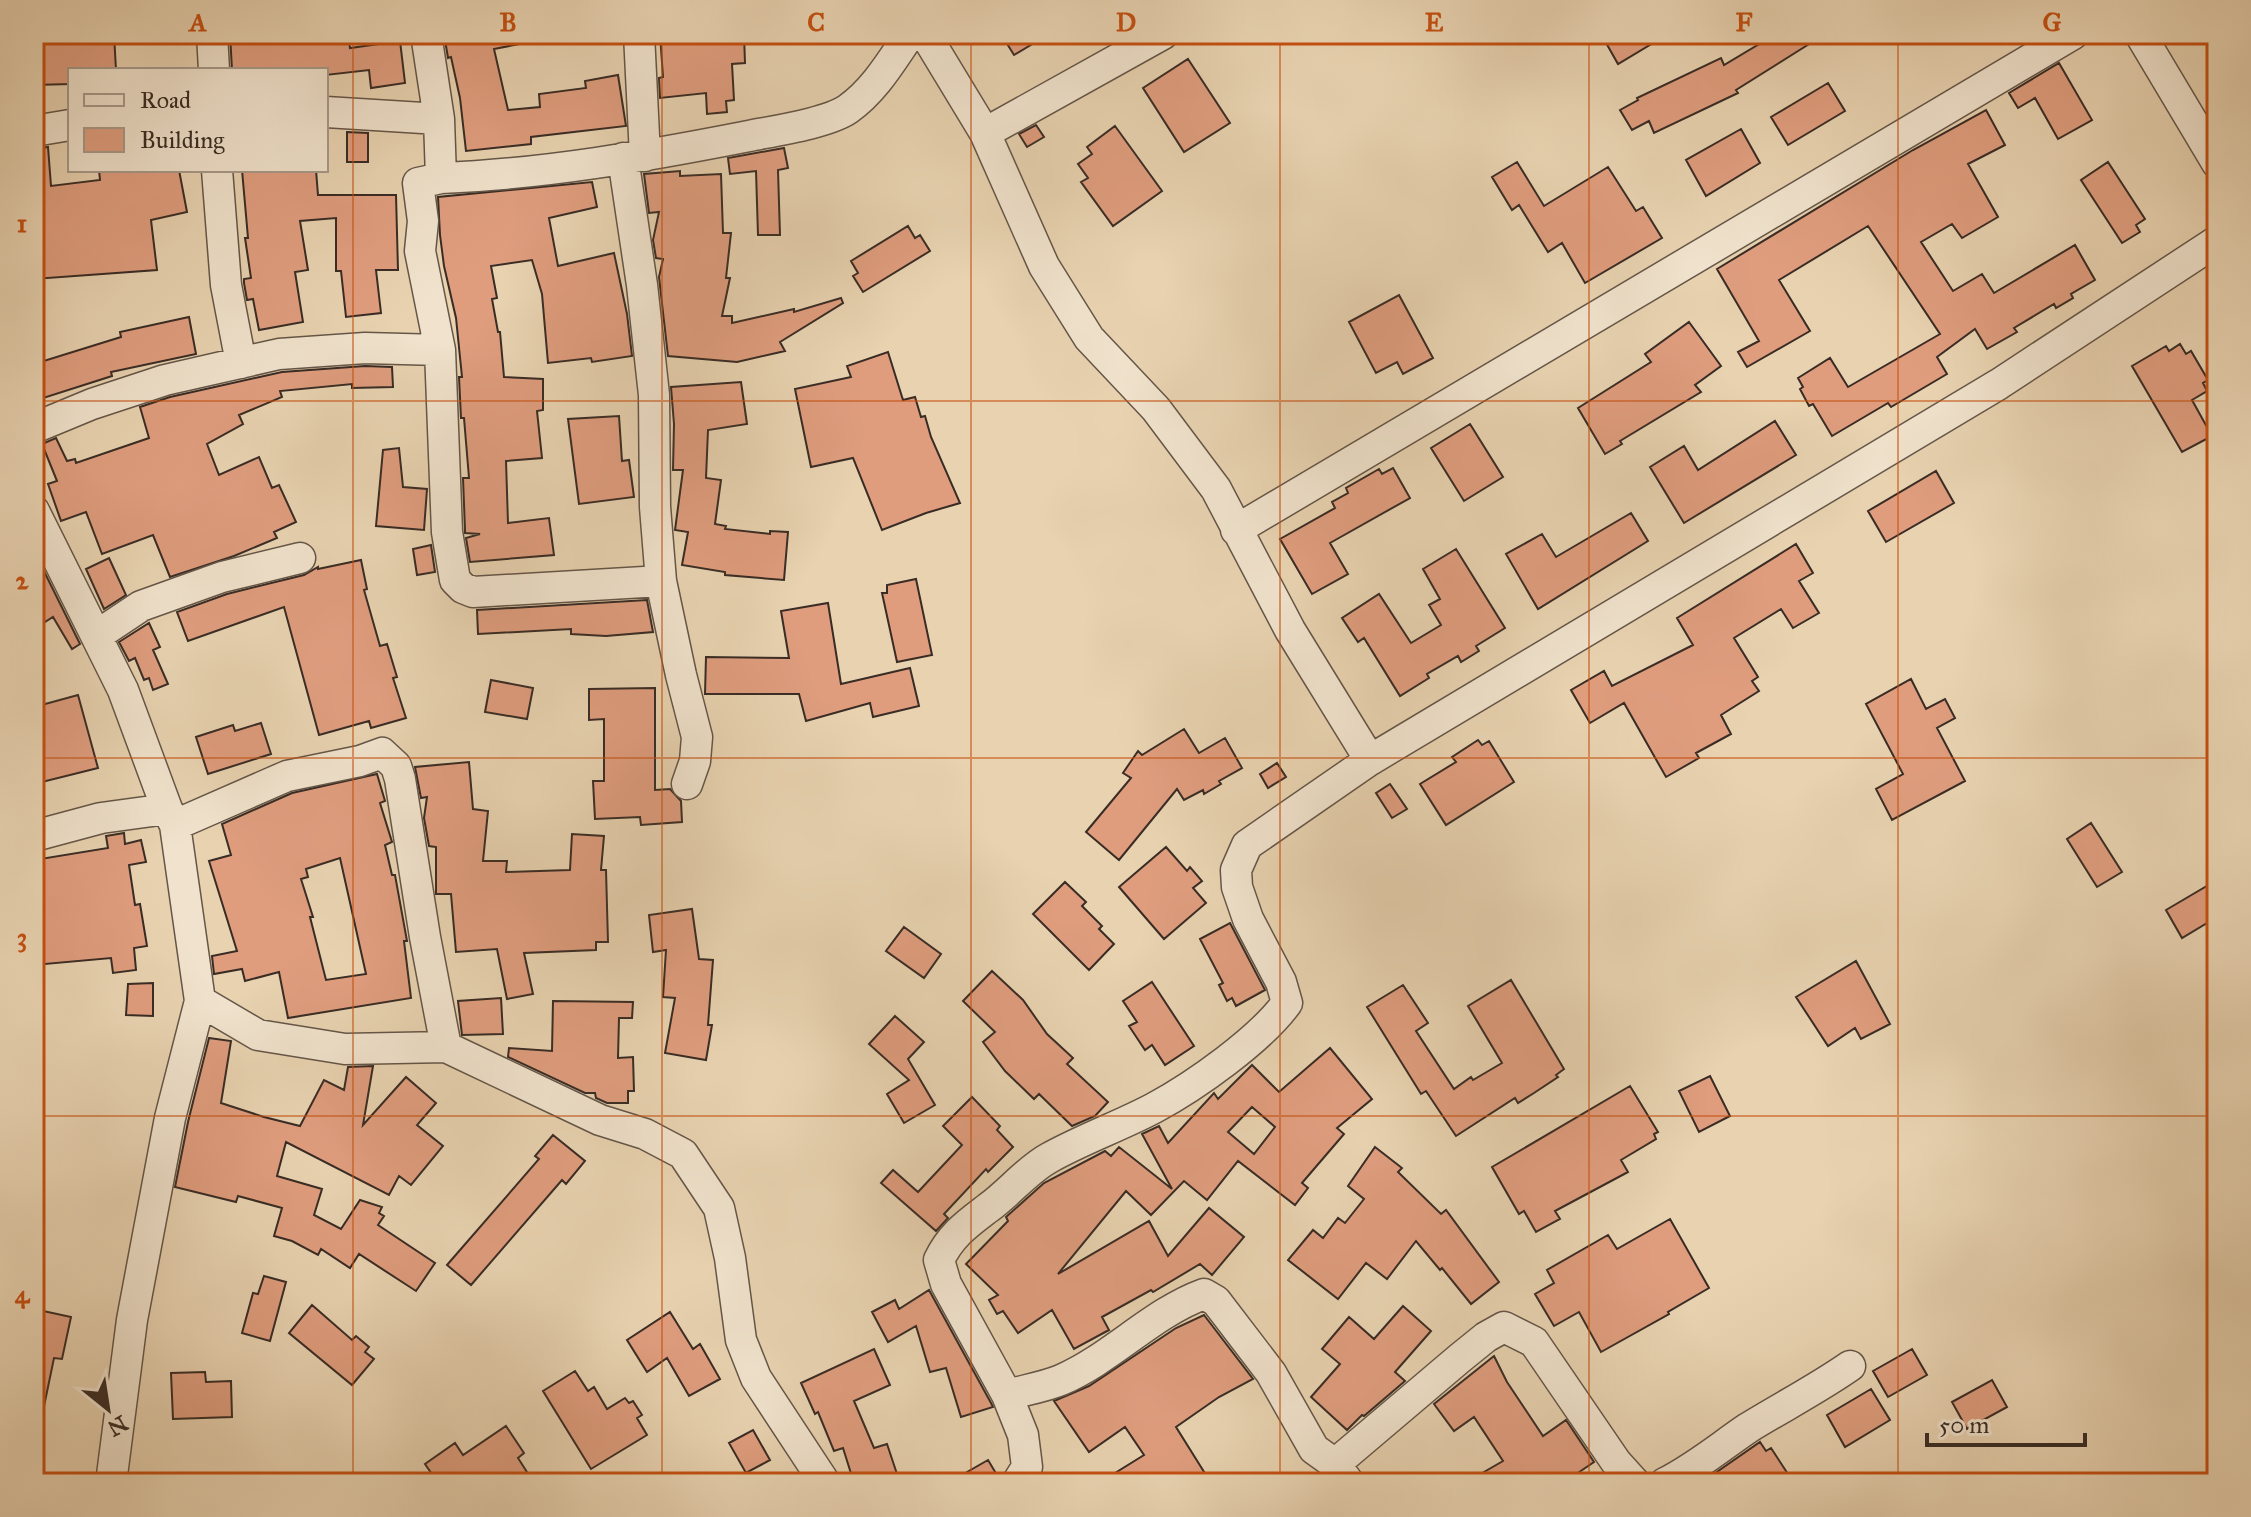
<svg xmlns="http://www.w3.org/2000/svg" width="2251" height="1517" font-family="'IM FELL Great Primer',serif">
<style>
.building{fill:#df9d7e;stroke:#392c25;stroke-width:2;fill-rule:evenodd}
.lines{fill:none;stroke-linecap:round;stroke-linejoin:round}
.minor-casing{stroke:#655648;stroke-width:33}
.minor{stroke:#f0e2cc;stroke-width:30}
.grid{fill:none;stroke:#c55011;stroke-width:2;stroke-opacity:0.55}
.neatline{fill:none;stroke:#c55011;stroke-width:3}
.grid-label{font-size:26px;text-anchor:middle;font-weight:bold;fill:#c55011}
</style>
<rect width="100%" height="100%" fill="#e8d2b0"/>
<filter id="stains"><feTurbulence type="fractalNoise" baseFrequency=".0025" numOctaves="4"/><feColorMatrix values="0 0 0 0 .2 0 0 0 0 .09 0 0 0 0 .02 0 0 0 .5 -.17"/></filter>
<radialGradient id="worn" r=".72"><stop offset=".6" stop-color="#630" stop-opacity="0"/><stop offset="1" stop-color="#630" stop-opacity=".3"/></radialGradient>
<path class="building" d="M34,34h80l2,36h-46v14l-36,1z
M230,34h77l1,4 40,-4 2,14 50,-7 5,42 -34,5 -2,-18 -43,5v-5h-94z
M444,34h85l1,8 -36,7 14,61 32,-3 -1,-13 47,-6 -1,-7 33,-6 8,51 -95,11v7l-65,7 -6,-53 -9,-41 -3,1z
M660,34h84l1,29 -13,1 2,36 -8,1 1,11 -20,2 -1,-21 -46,5 -1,-20 4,-1z
M1001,34h48l-35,21z
M1601,34h67l-50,30z
M1776,34h49l-89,56 2,3 -84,40 -5,-12 -17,9 -12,-20 18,-10 -1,-2 84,-40 3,7z
M1188,59l42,64 -46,29 -41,-64z
M2059,63l33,57 -34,19 -23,-41 -17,10 -9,-15z
M1828,83l17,28 -57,34 -17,-28z
M1986,110l19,35 -37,19 30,53 -36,21 -10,-14 -31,18 32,49 29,-17 12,19 81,-48 20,35 -24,14 2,4 -17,10 -2,-4 -40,24 3,4 -30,17 -12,-20 -38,28 10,17 -56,33 -3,-4 -56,33 -19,-32 -4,2 -9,-17 3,-2 -5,-9 32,-20 18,29 92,-53 -72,-108 -89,54 31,51 -63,36 -9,-15 21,-11 -42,-72 196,-119z
M1036,125l8,12 -17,10 -8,-13z
M1115,126l47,65 -49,35 -32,-44 7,-4 -10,-14 14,-10 -5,-7z
M1741,129l19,34 -54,33 -20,-36z
M347,132l21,1v29h-21z
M48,147l3,39 49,-6 -1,-10h80l8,42 -36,8 6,50 -123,9v-130z
M784,148l4,20 -10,2 2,65h-22l-2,-64 -26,3 -2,-16z
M1517,162l27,44 64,-39 28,44 7,-4 19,31 -77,45 -23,-40 -14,9 -29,-47 -7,5 -20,-33z
M2108,162l37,57 -9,6 4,7 -18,11 -41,-63z
M242,170h74l2,25h78l2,75h-22l5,43 -35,4 -5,-46h-5v-53l-36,3 8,49 -13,2 8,50 -44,8 -6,-31 -6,1 -3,-17v-4l7,-1 -6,-40h3z
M680,171v5l41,-2 2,59h8l-5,45h4l-8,38h10v7l62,-14v3l47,-14 2,5 -63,39 5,9 -48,11 -69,-6 -9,-79 4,-18 -7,-1 -3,-18 6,-28 -10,1 -5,-39z
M592,182l5,25 -48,11 9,48 56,-13 13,61 5,42 -40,6 -1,-4 -43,5 -6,-69 -10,-34 -41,6 6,32 -5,1 6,33h2l4,45 39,2v31l-6,1 5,47 -36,3 2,62 41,-5 5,37 -84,7 -4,-24 14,-4 -15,-1v-3l-2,-52h6l-5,-60h-3l-2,-41h3l-6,-59 -12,-52 -4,-31 -2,-38z
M908,226l7,12 5,-3 10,16 -67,41 -10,-16 5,-3 -7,-12z
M1399,295l34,63 -30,16 -6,-12 -21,11 -27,-51z
M189,317l7,37 -85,18 1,4 -78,25v-37l87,-27 -1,-5z
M1689,322l32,44 -26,19 6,7 -81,49 2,3 -17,10 -27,-46 73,-46 -6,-8z
M2180,344l6,10 5,-3 17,29 -5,3 4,8 -15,9 20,36 -30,16 -50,-86 34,-20 3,5z
M888,352l15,48 12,-3 6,20 4,-1 6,21 29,66 -34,10 -44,17 -29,-72 -42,9 -16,-78 56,-12 -4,-11z
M365,366l27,1 1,20 -41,1v-4l-72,7 2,6 -43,18 4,9 -36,20 12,31 40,-18 13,31 7,-3 17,37 -22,10 3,6 -43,18 -64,21 -17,-42 -51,19 -16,-42 -25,9 -13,-37 9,-3 -15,-37 14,-6 11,23 8,-2 1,4 73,-25 -9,-31 30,-10 112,-25z
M741,382l6,42 -39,6 -2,48 15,2 -6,44 11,2 -1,3 45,5v-3l18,1 -4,48 -59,-5v-3l-43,-7 6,-33 -13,-2 8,-60h-10l1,-46 -3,-37z
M619,416l3,45 7,-1 5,37 -55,7 -11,-85z
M1775,421l21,34 -112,68 -34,-56 34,-21 14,24z
M1470,424l33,53 -39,24 -33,-53z
M399,448l4,39 24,2 -3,41 -48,-4 7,-76z
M1393,468l17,30 -80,45 18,31 -36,20 -32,-55 55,-31 -3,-6 16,-9 -2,-5 33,-19 3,5z
M1936,471l18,32 -68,39 -18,-31z
M1631,513l17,28 -110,68 -32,-55 36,-20 14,23z
M1796,544l17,29 -14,8 20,32 -26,15 -12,-19 -47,29 24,39 -6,4 7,10 -38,24 10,19 -35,19 3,5 -33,19 -42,-74 -34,20 -19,-33 33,-19 8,15 81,-41 -16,-27z
M431,545l4,27 -18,3 -4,-26z
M1456,549l49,79 -29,18 3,5 -18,11 -3,-6 -31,18 2,4 -29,18 -36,-58 -6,4 -16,-24 37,-24 32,49 30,-18 -12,-20 11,-6 -17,-30z
M34,551l46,93 -8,5 -19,-32 -19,12z
M109,558l17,37 -22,14 -18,-40z
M361,560l6,29 -3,1 16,56 7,-2 10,33 -4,1 13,40 -35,10 -2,-7 -50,14 -35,-128 -96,34 -11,-29 50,-18 77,-19 14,-8v2z
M916,579l16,76 -35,7 -15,-69h5v-8z
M647,600l6,32 -47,4 -35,-2v-5l-93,5 -1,-24z
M828,603l13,81 69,-16 9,38 -46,11 -3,-14 -64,18 -7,-27h-94l1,-37 83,1 -8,-47z
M149,623l11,24 -7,3 15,34 -15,6 -4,-12 -5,2 -9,-22 -6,3 -10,-19z
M1911,679l15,30 19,-10 10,19 -18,10 28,53 -73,39 -16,-31 27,-15 -37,-70z
M491,680l42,8 -6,31 -42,-7z
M655,688v102l15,-1 11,12 1,21 -41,3 -1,-8 -45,2 -2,-38h11v-62l-15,1v-31z
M78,695l20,73 -64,16v-77z
M261,723l10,31 -63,20 -12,-37 37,-12 2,6z
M1184,729l15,24 26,-15 17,30 -23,13 2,3 -17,10 -1,-4 -19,10 -7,-11 -58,71 -33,-28 45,-54 -8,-5 15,-22 4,4z
M1478,740l4,5 7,-4 25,41 -68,43 -26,-41 36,-22 -4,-5z
M469,762l4,47 15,2 -5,50h24l-1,11 64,-2 2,-36 32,2 -3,34h5l2,72h-12v8l-72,3 9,41 -26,5 -10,-50 -41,3 -5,-58h-15v-47l-7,-1 -5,-28 3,-21 -6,1 -6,-31z
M1277,763l9,14 -18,11 -8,-14z
M377,774l8,27 -5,2 12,39 -7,3 7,30h3l12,66h-3l7,57 -123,20 -9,-46 -34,9 -3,-12 -28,5 -2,-18 25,-5 -28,-90 22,-6 -9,-31 70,-31zM340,858l26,116 -40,6 -16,-63h3l-12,-38 7,-2 -2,-8z
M1390,784l17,25 -15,9 -16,-25z
M2091,823l31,49 -25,15 -30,-48z
M124,833l1,11 16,-4 5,22 -17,3 6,40 5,-1 7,42 -13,2 2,22 -23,3 -2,-15 -77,7v-105l74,-12 -2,-12z
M1166,847l21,24 3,-4 12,14 -9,7 13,15 -42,36 -45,-52z
M2217,880v37l-35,21 -16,-28z
M1065,882l21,20 -4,4 20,20 -3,3 15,15 -25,26 -56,-56z
M692,909l7,50 14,1 -5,65h4l-6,35 -41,-7 10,-55 -12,-1 3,-47 -13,2 -4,-37z
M1230,923l35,67 -29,16 -4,-8 -5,3 -8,-16 4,-2 -23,-44z
M904,927l37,27 -17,24 -38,-27z
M1856,961l34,63 -29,15 -6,-11 -27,18 -32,-49z
M992,971l31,29 24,34 26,24 -6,6 41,38 -13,14 -23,10 -33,-32 -5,5 -29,-28 -22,-29 12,-10 -32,-31z
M1511,980l53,89 -8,6 2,2 -24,16 -16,10 -3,-5 -59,38 -30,-45 -5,3 -54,-87 36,-22 25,38 -12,8 38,58 17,-12 2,3 29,-17 -34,-57z
M1152,982l42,64 -29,19 -13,-20 -7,5 -16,-24 8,-4 -14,-21z
M153,983v33l-27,-1 2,-31z
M501,998l2,36 -41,1 -4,-34z
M553,1001l80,1 -1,16h-13l-1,40 15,-1 1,34h-6v12h-21l-11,-5 -1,-5h-10l-77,-36 1,-9 43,3z
M895,1016l29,26 -16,17 27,46 -31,18 -17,-29 22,-14 -40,-36z
M209,1038l22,3 -10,62 43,14 36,9 24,-46 20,10 4,-23 25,-1 -10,59 43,-48 30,26 -19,22 26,21 -32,39 -12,-9 -10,19 -103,-53 -9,34 45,13 -8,26 27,14 19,-29 22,7 -3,6 5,3 -6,9 57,38 -19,28 -57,-37 -9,14 -29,-19 -3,6 -26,-14 -18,-5 8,-28 -44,-12 -2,6 -61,-15 13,-65z
M1330,1048l42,51 -35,29 7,6 -42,49 6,5 -13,17 -57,-44 -31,39 -23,-19 -33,34 -25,-24 -68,83 91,-53 19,35 41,-48 35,29 -32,38 -12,-11 -47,28 -2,-2 -49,27 7,13 -35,19 -22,-39 -34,23 -15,-22 -6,3 -8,-14 9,-5 -32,-31 42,-43 -2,-4 38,-34 61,-32 6,5 8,-9 53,42 -30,-55 17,-8 9,17 46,-50 4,6 34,-34 27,27zM1252,1107l23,20 -21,27 -26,-22z
M1710,1076l20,40 -31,16 -20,-41z
M1630,1086l28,46 -4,2 2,5 -35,21 7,12 -73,39 5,8 -24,13 -12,-21 -5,3 -27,-47z
M972,1097l28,29 -3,4 16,17 -25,25 -2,-3 -42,45 4,4 -12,13 -55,-48 12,-13 25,22 44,-47 -19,-19z
M553,1135l32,26 -19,23 -4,-4 -91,105 -24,-20 92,-106 -4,-3z
M1375,1147l27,21 -4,4 43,42 5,-4 53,72 -28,22 -29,-36 -2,2 -24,-29 -29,38 -21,-16 -28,36 -50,-39 25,-30 10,8 15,-20 7,5 19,-24 -16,-13z
M1670,1219l39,69 -41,24 1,2 -68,38 -22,-40 -25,14 -19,-32 19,-11 -7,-13 61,-35 9,14z
M264,1276l22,6 -16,59 -28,-8 11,-40 5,1z
M929,1290l62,113 2,4 -32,10 -15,-49 -16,4 -14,-46 -28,16 -16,-30 23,-12 4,9z
M312,1305l40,35 4,-4 13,11 -4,5 9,7 -22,26 -63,-52z
M1403,1306l28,25 -36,41 10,9 -41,35 -2,-1 -15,15 -36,-33 29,-33 -18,-15 27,-32 25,22z
M34,1309l37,8 -9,42 -8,-1 -12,58 -8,-1z
M670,1312l23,37 7,-5 20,35 -31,17 -22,-38 -20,14 -20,-32z
M1204,1315l49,64 -34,18 -43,30 35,56h-112l45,-28 -19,-28 -36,25 -35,-51 35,-15 87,-58z
M874,1349l16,36 -36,16 20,47 13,-4 12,36 -9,3h-36l-11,-35 -9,3 -16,-39 -3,2 -14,-31z
M1912,1349l15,26 -39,22 -15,-26z
M1494,1356l13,26 36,54 23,-16 28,42 -31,21h-98l38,-22 -29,-44 -20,14 -20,-27z
M575,1371l13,20 6,-4 13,22 18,-11 4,5 4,-2 9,14 -5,3 10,17 -56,34 -48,-78z
M205,1372l1,10 25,-1 1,36 -59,2 -2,-46z
M1992,1380l15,27 -40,22 -15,-27z
M1871,1389l19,31 -45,27 -18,-32z
M506,1426l18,27 -6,5 16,25h-96l-13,-19 30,-21 8,12z
M753,1430l17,30 -24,13 -17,-30z
M1760,1442l6,9 5,-3 17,26 -6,3 4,6h-85z
M988,1460l12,20 -1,3h-51z"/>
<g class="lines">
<defs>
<path id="minor" d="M212,34l2,36
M426,34l13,85 2,59c104,-4 206,-22 308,-42 25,-5 79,-13 99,-27 27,-19 44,-49 62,-75
M639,34l6,122
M925,34l60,99 59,133 45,72 67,71 60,80 74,141 80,130
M2140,34l77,129
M326,112l113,7
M34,131l36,-6
M985,133l178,-99
M623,158l19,127 12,110 1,112 6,74 20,94 16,62 -2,24 -8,23
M217,170l9,115 15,78
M441,178l-23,5 5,38 -3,30 20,99 7,182 8,48 8,8 10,4 188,-11
M34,428l58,-24 73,-24 114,-26 86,-6 75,2
M34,511l89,179 44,119 8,16 25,176 -30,117 -38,202 -21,163
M1236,530l837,-496
M96,636l45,-30 81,-29 78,-19
M175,825l112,-49 73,-15 22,-8 14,13 4,13 25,158 21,110
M34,836l67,-18 66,-9
M200,1001l58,34 87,14 101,-2 154,73 45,14 38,20 36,54 11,50 11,82 15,38 69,105
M1007,1395l16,40 4,32 -10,16
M1335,1464l125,-106 26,-21 18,-10 30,15 82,120 19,21
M1349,1483l-14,-19 -21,-15 -43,-76 -55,-72 -12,-7c-52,19 -92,64 -143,86 -17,7 -36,10 -54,15l-61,-111 -7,-24c12,-25 28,-36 49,-52 21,-15 39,-38 61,-50 34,-19 71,-32 105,-50 41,-22 106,-68 133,-105l-6,-21 -33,-63 -11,-32 -1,-17 11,-25 123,-85 629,-376 218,-143
M1665,1483c30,-15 55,-36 83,-55 34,-21 69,-39 102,-62"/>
</defs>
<use href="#minor" class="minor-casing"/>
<use href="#minor" class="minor"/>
</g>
<path class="grid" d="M353,34v1449M662,34v1449M971,34v1449M1280,34v1449M1589,34v1449M1898,34v1449M34,401h2183M34,758h2183M34,1116h2183"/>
<rect width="2251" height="1517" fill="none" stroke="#e8d2b0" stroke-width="88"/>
<rect x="68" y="68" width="260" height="104" fill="#f0e2cc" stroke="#a79989" stroke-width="2"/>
<rect x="84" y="94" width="40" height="12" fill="#f0e2cc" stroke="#a79989" stroke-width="2"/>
<text x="140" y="108" font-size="24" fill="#392c25">Road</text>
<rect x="84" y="128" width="40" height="24" fill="#df9d7e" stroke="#a79989" stroke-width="2"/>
<text x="140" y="148" font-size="24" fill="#392c25">Building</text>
<g transform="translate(108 1409) rotate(150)" stroke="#f0e2cc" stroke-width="6" paint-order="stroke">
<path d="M0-6L14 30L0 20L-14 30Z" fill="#392c25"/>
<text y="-12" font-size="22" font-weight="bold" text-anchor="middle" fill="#392c25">N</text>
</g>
<path d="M1927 1433v12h158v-12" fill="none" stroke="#392c25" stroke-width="4"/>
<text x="1939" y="1433" font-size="24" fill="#392c25" stroke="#f0e2cc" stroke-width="6" paint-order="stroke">50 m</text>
<rect x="44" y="44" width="2163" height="1429" class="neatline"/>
<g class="grid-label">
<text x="198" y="31">A</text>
<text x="508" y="31">B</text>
<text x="816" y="31">C</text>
<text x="1126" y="31">D</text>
<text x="1434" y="31">E</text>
<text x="1744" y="31">F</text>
<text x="2052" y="31">G</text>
<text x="22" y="232">1</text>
<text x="22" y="589">2</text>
<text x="22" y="946">3</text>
<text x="22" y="1303">4</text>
</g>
<rect width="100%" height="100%" filter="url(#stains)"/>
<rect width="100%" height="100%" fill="url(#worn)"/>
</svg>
